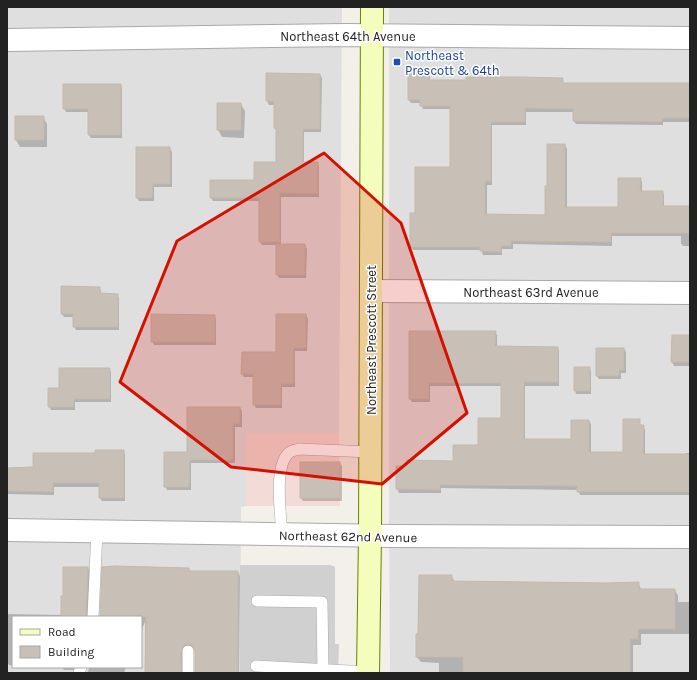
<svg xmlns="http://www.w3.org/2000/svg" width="697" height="680" font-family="Karla,sans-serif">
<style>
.residential{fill:#e0dfdf;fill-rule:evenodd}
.commercial{fill:#f3dbd7}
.religious{fill:#d0d0d0}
.shadow{fill:#0003}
.building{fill:#c8c0b7;stroke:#c5b8a9}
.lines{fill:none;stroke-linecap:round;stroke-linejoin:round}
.lane-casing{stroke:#a9a9a9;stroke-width:12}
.street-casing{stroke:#a9a9a9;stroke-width:24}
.secondary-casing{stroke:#698200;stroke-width:24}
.lane{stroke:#fff;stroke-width:11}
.street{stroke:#fff;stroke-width:22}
.secondary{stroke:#f4fdbc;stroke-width:22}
.marked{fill:#d41100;fill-opacity:0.2;stroke:#d41100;stroke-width:3;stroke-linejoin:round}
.transit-dot{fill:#1a4fb4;stroke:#fff;stroke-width:1.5}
.labels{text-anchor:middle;stroke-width:3;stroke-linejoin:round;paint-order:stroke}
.street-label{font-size:13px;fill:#222;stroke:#fff}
.transit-label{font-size:13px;fill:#164399;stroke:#fff;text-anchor:start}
</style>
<rect width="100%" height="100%" fill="#f2f0e8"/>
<path class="residential" d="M7,7h335l-3,426h-93v73l-5,1 -1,166h-233zM13,617h128v50h-128z
M389,7h301v666h-300l-1,-156z"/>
<path class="commercial" d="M246,433h93l1,73h-94z"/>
<path class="religious" d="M240,565h91l4,2v77h4l-1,29h-98z"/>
<path class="shadow" d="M428,72l2,4v5l132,-2 2,5 126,1v37h-27v3l-87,-1 -2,-3v-9h-48v13h-34v60h-5v30l59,1 2,-29 17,-42 2,4v59h52l21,-29 2,3v10h20l2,3v12h26v39h-7l-2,-3v-7h-69v10l-99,-2v5h-11v6h-19l-2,-5h-68l-2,-3 5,-33 35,-46v-59h-28l-2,-6h-10l-2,-3z
M267,74l53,1 2,3 -1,54h-17v31h13l2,4v30h-38v48h24l2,4 -1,29h-27l-2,-4v-29h-15l-2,-3v-41h-47l-2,-3 44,-17 22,-18v-31l-2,-4v-23h-6l-2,-4z
M121,85l1,3v50h-31l-2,-3v-23h-23l-2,-4z
M241,104l4,7 -1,27 -22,-1 -4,-7z
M43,117l4,7v23h-27l-4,-7z
M170,148l2,4v35h-18v14h-15l-2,-3z
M99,288l2,3v3l16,1 2,3v32h-43l-2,-4v-9h-10l-2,-3z
M306,315l2,4 -1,32h-12v36h-13v21h-26l-2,-4v-27h-10l-2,-3 35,-21z
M214,316l2,3v26h-62l-2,-4z
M410,332h85l2,3v12l60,1 2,3v35h-34v54h47l17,-19 2,3v29h33l15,-33 2,6h2l2,4v25h40v-2h5v42h-110l-2,-5 -137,-2v5h-42l-2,-4v-22l57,-5 25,-16 23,-27v-33h-72v16h-18l-2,-3z
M673,336h17v30h-16l-2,-4z
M624,349l2,3v21h-5v6h-22l-2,-3z
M589,368l2,3v23h-15l-1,-4z
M109,369l2,3v30h-36v8h-24l-2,-4 11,-17z
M240,408l2,3v16h-7v36h-44v27h-24l-2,-4 23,-33z
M123,451l2,4v46h-23l-2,-3v-11h-46v8l-47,-1v-26h27z
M340,463l2,3v35h-39l-2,-3z
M88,568l2,3 -2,46h-75v48h-4l-2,-3v-48l55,1 2,-18z
M188,569l2,3h48l2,4 -1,97h-43v-22l-1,-3 -5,-1 -4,1 -4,6v19h-37v-51l-4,9v-14h-40z
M451,576l4,6 152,2 31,-1 3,6 34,1 3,6v6h12v32h-49v11h-8v28h-194v-10l-18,-1 -4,-5 2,-22z
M62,667h15l-2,3h-11z
M90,667h36l-2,6h-37z"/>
<path class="building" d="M408,71h21v9h37v-3h55l42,1v5h127v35h-28v4l-89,-1v-12l-48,-1v14h-34v59h-6v33l60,1v-29h2v-42h18v63h53v-29h23l-1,13h23v15h27v27h-79v9l-100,-1v5h-10v6l-21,-1v-4h-70v-34h5v-46h35v-61h-30v-6h-12z
M266,73l54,1v55h-17v33h15v32l-38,-1v49h-21v-44h-49v-18h44v-18h22v-34h-2v-26l-8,-1z
M63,84h58v51h-33v-26h-25z
M217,103h24v27h-24z
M15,116h29v24h-29z
M136,147h34v37h-17l-1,14h-16z
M276,244h29v31h-29z
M61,286l39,1v6l18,1v33h-45v-13h-12z
M151,314l64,1v27h-64z
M276,314h30v34h-12v36h-13v21h-28v-31h-12l1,-22h34z
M409,331h87l-1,15 63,1v35h-34v57h47v-19h18v32h34v-33h17v6h4l-1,29h47v38h-113v-6l-137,-1v5l-44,-1v-23h11v-6l46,1v-16h25v-27h23v-35h-72v16h-20z
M672,335h18v27h-19z
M596,348h28v22h-5v6h-23z
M574,367h16v24h-16z
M59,368h51v31h-36v8h-26v-19h11z
M187,407h53v17h-7v36h-43l-1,27h-25v-35h23z
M95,450h29v48h-25v-15h-46v9l-46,-1v-23l26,-1v-14h62z
M300,462h40v36h-40z
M115,566l74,2v3h49v102h-43v-22l-3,-6 -4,-1 -4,1 -3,6v22h-36l1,-56h-46l2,-50z
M63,567h25l-2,50h-25v-21h2z
M419,575h33v6l155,2 32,-1v7h36v40h-37v10h-8v34h-167v-16h-47v-23h2z"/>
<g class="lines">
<defs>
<path id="lane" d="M282,535c-1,-20 -9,-71 8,-83 3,-2 7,-2 9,-3l72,3
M257,601l65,1 1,67
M93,617l4,-86
M188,651v22
M256,666l112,6
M79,673l2,-6"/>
<path id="street" d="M7,40l339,-5 344,3
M372,291l318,2
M7,530l386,6 297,1"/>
<path id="secondary" d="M368,673l2,-137 2,-529"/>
</defs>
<use href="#lane" class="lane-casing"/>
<use href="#street" class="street-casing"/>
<use href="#secondary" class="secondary-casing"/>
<use href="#lane" class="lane"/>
<use href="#street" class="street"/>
<use href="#secondary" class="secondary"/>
</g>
<path class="marked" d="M324,153l77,70 66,190 -85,71 -151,-17 -111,-85 57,-141z"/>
<rect class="transit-dot" x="393" y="58" width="8" height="8" rx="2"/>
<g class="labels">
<g class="street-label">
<text x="348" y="41">Northeast 64th Avenue</text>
<text x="531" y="297">Northeast 63rd Avenue</text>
<text transform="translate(371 340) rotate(-90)" y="5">Northeast Prescott Street</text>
<text transform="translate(348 536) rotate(1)" y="5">Northeast 62nd Avenue</text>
</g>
<g class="transit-label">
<text x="405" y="60">Northeast<tspan x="405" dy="15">Prescott &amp; 64th</tspan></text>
</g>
</g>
<rect width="697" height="680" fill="none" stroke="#222222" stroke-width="16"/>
<rect x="12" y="616" width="130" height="52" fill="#ffffff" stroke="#a7a7a7"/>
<rect x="20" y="629" width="20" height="6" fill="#f4fdbc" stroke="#a7a7a7"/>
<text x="48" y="636" font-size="12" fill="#222222">Road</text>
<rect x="20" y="646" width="20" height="12" fill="#c8c0b7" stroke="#a7a7a7"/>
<text x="48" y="656" font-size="12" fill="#222222">Building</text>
</svg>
